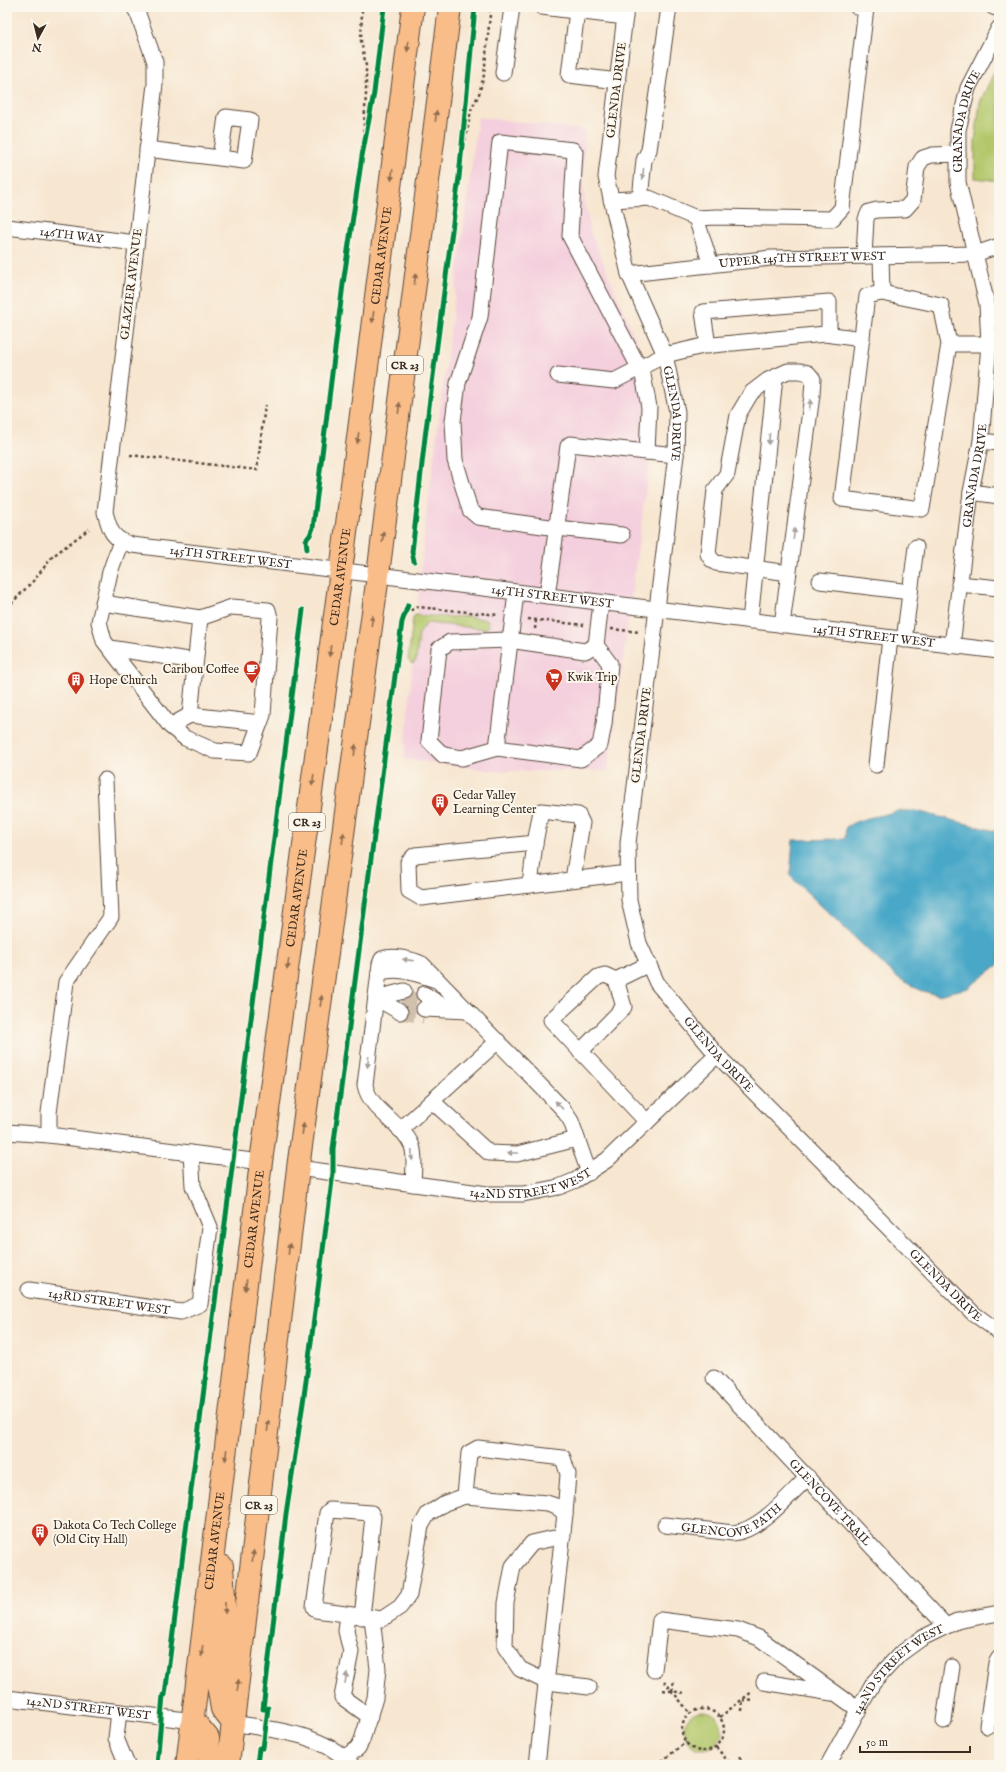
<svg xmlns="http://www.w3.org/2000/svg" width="1006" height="1772" font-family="'IM FELL English',serif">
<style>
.built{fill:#f4cfdd}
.green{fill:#b3c76b;stroke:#777844}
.water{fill:#49a8c8;stroke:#426973}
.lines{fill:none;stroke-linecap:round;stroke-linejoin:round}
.minor-tunnel{stroke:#d1c0ac;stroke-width:15;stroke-dasharray:15 8;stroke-linecap:butt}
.minor-casing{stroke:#574639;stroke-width:17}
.highway-casing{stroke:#574639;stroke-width:24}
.path{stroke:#574639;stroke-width:2.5;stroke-dasharray:3 3;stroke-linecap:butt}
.minor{stroke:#fff;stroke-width:15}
.highway{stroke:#f8bd89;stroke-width:22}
.cycleway-casing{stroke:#fbf7ec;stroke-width:8}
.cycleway{stroke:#00873e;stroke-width:5}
.oneway{fill:#906c4e}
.oneway2{fill:#a79f9a}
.labels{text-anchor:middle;stroke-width:4;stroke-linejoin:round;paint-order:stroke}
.shield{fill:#fbf7ec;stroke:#75685c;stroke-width:1}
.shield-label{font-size:11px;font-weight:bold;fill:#3b2a1e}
.street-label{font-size:12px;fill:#3b2a1e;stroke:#fbf7ec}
.poi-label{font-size:12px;fill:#3b2a1e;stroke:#fbf7ec;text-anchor:start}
</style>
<rect width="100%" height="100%" fill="#fbf7ec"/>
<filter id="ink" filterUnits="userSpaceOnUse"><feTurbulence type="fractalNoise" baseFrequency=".025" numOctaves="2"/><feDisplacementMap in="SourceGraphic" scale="8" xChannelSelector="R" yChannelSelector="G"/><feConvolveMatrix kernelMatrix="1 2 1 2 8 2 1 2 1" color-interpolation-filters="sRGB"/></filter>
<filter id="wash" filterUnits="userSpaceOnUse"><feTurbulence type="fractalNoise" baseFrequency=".012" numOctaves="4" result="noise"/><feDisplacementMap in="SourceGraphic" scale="16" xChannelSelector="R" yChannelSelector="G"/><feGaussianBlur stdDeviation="0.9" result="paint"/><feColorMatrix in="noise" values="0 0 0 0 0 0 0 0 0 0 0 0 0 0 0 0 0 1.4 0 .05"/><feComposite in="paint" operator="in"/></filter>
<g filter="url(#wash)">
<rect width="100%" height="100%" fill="#f7e6d0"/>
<path class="built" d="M478,117l107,13 -2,56 7,45 50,119 12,31 -3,84 -41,306h-112l-92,-12 21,-233z"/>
<path class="green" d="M999,62v119l-24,-3v-36l5,-40z
M415,615l34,2 16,-1 23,4 1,5 -3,4 -59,-6 -8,11 -3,27 -4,3 -4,-4 5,-42z
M684 1730a19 19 0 1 1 38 0a19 19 0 1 1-38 0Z"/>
<path class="water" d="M897,811h19l83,21v132l-31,24 -30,7 -19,-5 -24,-14 -105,-100 3,-36 52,-1 1,-12c15,-10 33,-10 51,-16z"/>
</g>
<g filter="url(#ink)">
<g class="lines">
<path class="minor-tunnel" d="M402,998l23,3
M400,1012l24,4"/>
<defs>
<g id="minor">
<path id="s1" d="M134,7l4,7 17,48v22l-50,428c5,19 7,27 27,33l867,106"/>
<path d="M542,7l83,10"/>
<path id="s2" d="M626,7l-20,170 23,97 36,81 12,57 -1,43 -48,388 1,57 10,43 18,40 60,72 256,258 26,19"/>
<path d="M993,7l6,2"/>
<path d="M577,11l-8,64 49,6"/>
<path d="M503,73l9,-66"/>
<path d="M147,149l97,12 6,-41 -24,-3 -6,41"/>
<path d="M640,199l4,-39 5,-10 20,-143"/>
<path d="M611,200l38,-2 47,20 15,47"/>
<path d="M696,218l21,-1 115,2 10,-11 24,-200 -9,-1"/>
<path id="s3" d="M7,227l129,16"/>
<path d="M864,256l2,-37 3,-7 8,-2 28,-1 8,-9 4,-33 6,-9 9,-3 26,-1"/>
<path d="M881,256l1,37 59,12 8,39h40"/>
<path id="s4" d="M629,274l142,-16 204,-4 24,-8"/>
<path d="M882,293l-15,3 -25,203 80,10 27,-165"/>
<path d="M708,346l-5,-34 126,-10v32"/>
<path d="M558,375l56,6 51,-26 38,-9 122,-12 37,5"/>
<path d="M981,441l18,2"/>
<path d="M971,492l28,4"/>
<path d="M622,535l-65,-7 -79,-11 -8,-7 -15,-50 -2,-39 5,-38 22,-66 20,-175 73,8 2,2 -5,84 73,139 6,32 -2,45"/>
<path d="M121,541l-11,31 -11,50 5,19 66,85 15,12 30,13 34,2 11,-30 -70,-8 -20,11"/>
<path d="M820,581l90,11"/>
<path d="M959,584l40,4"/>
<path d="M547,596l21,-150 2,-2 106,11"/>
<path d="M103,603l97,15 -10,97"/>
<path d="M200,618l32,-11 36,3 2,8 -7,97 -3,8"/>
<path d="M750,621l25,-244"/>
<path d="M782,625l30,-230 1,-16 -5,-6 -8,-2h-12l-20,9 -17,13 -13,22 -11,59 -12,16 -7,64 4,6 4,3 73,10"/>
<path d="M904,640l12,-93"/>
<path d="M596,645l-11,6 -76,-11 -59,2 -11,7 -10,92 14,14 19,3 35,-10 84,11 19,-14 4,-21 6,-60 -14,-19 5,-42"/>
<path id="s5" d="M952,646l19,-154 10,-51 8,-97 -2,-40 -29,-122v-52l10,-42 31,-60"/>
<path d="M110,648l85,13"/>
<path d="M497,748l19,-155"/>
<path d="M876,765l14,-127"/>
<path d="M573,879l9,-56 -4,-8 -37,-4 -6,32 -120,12 -7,7 1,29 12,7 207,-25"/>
<path d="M530,885l5,-42"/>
<path d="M379,973c19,-7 38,1 57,7"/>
<path d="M424,994l24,15"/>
<path d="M376,998l28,-7"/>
<path d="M376,998l24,14"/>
<path d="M424,1009l44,2"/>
<path d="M580,1052l44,-45 -8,-27"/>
<path d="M432,1101l57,52 28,1 60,-15"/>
<path d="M647,1122l-96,-102 47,-43 7,-2 11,5 33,-16"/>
<path d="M400,1130l98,-89"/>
<path d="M7,1132l42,3 212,27"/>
<path d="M49,1135v-22l17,-131 45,-65 -6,-137"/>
<path id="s6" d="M298,1168l189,26h36l36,-7 17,-7 31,-20 110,-105"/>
<path d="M413,1184c0,-11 3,-27 -1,-38 -10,-24 -42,-35 -47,-61l15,-121 2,-5c11,-4 30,0 40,5l140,144 9,13 18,52"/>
<path id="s7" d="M29,1290l152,22 19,-8 10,-77 -17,-41 -2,-33"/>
<path id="s8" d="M714,1378l232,248"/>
<path d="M465,1496l4,-43 9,-5 85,10 5,16 -3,40"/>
<path id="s9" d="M665,1525l68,8c28,-3 55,-37 75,-56"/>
<path d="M563,1536l-31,7 -19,23 -7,37 -1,44 15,22 27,13 42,5"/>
<path d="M348,1615l-2,16 5,21 -9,45 28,20"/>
<path d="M362,1617l11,-100 -2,-4 -41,-3 -3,3 -13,94 2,3 66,9 18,-12 9,-12 12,-69 7,-12 17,-11 20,-7 82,7 9,3 9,8 -28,251"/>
<path d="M654,1670l6,-50 78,10 21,8 100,72"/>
<path d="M764,1682l68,11"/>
<path id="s10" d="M7,1698l187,23"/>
<path d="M119,1712l-3,26 11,27"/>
<path d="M944,1721l8,-54"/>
<path d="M233,1723c41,7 88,10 118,41"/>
<path d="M987,1726l9,-63 3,-5"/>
<path d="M345,1757l13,-9 4,-8 13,-42 3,-29 -6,-51"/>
<path id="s11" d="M828,1765l45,-82 27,-29 22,-16 35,-17 42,-8"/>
</g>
<g id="highway">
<path d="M222,1566l3,44 -7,75 4,24 11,14"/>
<path d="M194,1721l14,17 2,27"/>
<path id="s12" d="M187,1765l74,-603 80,-591 72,-564"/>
<path d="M228,1765l70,-597 80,-593 72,-568"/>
</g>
</defs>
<use href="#minor" class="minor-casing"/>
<use href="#highway" class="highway-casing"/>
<path class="path" d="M362,156l4,-62v-28l-5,-25 1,-34
M460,170l11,-60 8,-16 5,-19 6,-60 -1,-8
M130,455l127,15 8,-65
M7,608l27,-28 19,-24 36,-27
M405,613l13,-6 81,8
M528,619l56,6
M535,629l1,-9
M611,629l29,3
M664,1681l26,32
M663,1690l22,3
M672,1691l2,-10
M743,1700l11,1
M682 1730a21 21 0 1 1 42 0a21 21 0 1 1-42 0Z
M742,1711l1,-12
M720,1717l33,-26
M716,1747l15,18
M657,1765l29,-23
M740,1765l1,-11"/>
<use href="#minor" class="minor"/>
<use href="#highway" class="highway"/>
<defs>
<path id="cycleway" d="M307,549l-1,-9 4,-5 3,-7 30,-244 19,-128 12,-63 10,-86
M414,561l-2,-9 13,-115 34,-260 16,-170
M268,1709h-5l23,-195 18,-118 29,-223v-24l69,-527 6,-17
M157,1765l6,-70h2l138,-1085
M257,1765l2,-17h4l5,-40"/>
</defs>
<use href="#cycleway" class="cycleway-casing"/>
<use href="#cycleway" class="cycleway"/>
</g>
<defs><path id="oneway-solid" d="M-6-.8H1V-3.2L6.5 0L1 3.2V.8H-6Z"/></defs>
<g class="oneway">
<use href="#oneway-solid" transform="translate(408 46) rotate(97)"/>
<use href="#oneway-solid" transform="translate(436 116) rotate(-83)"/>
<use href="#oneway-solid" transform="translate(392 175) rotate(97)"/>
<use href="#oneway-solid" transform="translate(415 279) rotate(-83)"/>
<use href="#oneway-solid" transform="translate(373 317) rotate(97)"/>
<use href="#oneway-solid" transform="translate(399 408) rotate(-83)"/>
<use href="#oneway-solid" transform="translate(358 438) rotate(97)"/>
<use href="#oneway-solid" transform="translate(383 537) rotate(-83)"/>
<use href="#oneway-solid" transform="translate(372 621) rotate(-82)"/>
<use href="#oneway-solid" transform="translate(330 651) rotate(98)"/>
<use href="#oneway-solid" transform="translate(355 750) rotate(-82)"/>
<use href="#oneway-solid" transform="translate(313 780) rotate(98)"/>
<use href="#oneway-solid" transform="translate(343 838) rotate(-82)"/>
<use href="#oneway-solid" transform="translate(288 964) rotate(98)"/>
<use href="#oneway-solid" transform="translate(321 1001) rotate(-82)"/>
<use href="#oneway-solid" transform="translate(303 1129) rotate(-82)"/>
<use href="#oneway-solid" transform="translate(289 1249) rotate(-83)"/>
<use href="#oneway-solid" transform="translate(246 1285) rotate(97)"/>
<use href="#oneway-solid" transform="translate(268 1426) rotate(-83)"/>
<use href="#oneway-solid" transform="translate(226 1455) rotate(97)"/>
<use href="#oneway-solid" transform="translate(253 1556) rotate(-83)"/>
<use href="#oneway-solid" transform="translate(225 1608) rotate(90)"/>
<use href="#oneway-solid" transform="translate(202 1651) rotate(97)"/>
<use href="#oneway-solid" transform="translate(238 1685) rotate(-83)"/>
</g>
<g class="oneway2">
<use href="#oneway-solid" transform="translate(643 174) rotate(96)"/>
<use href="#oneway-solid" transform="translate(810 405) rotate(-83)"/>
<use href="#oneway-solid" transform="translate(769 439) rotate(96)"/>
<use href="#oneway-solid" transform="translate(794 534) rotate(-83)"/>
<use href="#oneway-solid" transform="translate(408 960) rotate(-172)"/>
<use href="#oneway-solid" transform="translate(368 1062) rotate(97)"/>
<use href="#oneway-solid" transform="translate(559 1105) rotate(-133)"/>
<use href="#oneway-solid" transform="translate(513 1153) rotate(-180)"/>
<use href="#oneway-solid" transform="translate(412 1155) rotate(87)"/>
<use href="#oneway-solid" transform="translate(346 1678) rotate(-79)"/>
</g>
</g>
<defs>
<symbol id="cafe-pin" viewBox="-11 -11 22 30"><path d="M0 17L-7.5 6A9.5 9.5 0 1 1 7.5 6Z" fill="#c8321e" stroke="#fbf7ec"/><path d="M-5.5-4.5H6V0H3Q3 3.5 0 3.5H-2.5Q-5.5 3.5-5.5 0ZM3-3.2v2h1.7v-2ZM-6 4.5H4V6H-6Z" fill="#fff"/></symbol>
<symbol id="supermarket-pin" viewBox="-11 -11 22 30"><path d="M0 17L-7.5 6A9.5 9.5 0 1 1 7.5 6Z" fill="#c8321e" stroke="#fbf7ec"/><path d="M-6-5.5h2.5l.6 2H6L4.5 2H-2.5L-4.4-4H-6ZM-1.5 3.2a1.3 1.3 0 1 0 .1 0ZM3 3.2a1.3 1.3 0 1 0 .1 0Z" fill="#fff"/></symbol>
<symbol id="building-pin" viewBox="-11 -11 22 30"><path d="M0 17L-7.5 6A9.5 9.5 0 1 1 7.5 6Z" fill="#c8321e" stroke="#fbf7ec"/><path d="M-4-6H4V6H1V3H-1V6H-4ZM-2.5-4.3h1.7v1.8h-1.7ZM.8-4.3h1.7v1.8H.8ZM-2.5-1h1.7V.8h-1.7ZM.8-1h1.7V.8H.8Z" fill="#fff"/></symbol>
</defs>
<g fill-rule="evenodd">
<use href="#cafe-pin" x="242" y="659" width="20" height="27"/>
<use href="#supermarket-pin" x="544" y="667" width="20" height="27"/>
<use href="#building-pin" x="66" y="670" width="20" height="27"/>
<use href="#building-pin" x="430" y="792" width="20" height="27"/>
<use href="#building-pin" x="30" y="1522" width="20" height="27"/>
</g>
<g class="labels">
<g class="shield">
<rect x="387" y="356" width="36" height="18" rx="3"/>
<rect x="289" y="813" width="36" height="18" rx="3"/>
<rect x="241" y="1496" width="36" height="18" rx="3"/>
</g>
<g class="shield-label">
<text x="405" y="369">CR 23</text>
<text x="307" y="826">CR 23</text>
<text x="259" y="1509">CR 23</text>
</g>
<g class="street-label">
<text transform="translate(616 90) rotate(-83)" y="4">GLENDA DRIVE</text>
<text dy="4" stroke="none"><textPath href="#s5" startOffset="532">GRANADA DRIVE</textPath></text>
<text dy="4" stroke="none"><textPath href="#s3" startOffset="65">146TH WAY</textPath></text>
<text dy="4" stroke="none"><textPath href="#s12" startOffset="1522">CEDAR AVENUE</textPath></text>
<text dy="4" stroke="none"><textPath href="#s4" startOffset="174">UPPER 145TH STREET WEST</textPath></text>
<text transform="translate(131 284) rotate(-83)" y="4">GLAZIER AVENUE</text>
<text dy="4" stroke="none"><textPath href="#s2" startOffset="419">GLENDA DRIVE</textPath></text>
<text dy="4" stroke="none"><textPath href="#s5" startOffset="172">GRANADA DRIVE</textPath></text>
<text dy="4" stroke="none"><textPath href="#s1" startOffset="657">145TH STREET WEST</textPath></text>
<text dy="4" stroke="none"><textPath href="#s12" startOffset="1198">CEDAR AVENUE</textPath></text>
<text dy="4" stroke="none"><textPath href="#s1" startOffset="981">145TH STREET WEST</textPath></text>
<text dy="4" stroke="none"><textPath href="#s1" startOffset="1305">145TH STREET WEST</textPath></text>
<text transform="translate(641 735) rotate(-83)" y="4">GLENDA DRIVE</text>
<text dy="4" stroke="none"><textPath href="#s12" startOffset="874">CEDAR AVENUE</textPath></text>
<text dy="4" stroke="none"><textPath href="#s2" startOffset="1091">GLENDA DRIVE</textPath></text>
<text dy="4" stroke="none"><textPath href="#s6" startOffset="236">142ND STREET WEST</textPath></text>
<text dy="4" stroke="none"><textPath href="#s12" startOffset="550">CEDAR AVENUE</textPath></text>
<text dy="4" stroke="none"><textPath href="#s2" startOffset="1415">GLENDA DRIVE</textPath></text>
<text dy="4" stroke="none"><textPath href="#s7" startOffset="81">143RD STREET WEST</textPath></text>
<text dy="4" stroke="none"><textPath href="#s8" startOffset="170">GLENCOVE TRAIL</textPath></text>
<text dy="4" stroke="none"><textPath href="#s9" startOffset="70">GLENCOVE PATH</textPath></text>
<text dy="4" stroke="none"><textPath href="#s12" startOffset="226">CEDAR AVENUE</textPath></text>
<text dy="4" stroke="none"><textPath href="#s11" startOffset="121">142ND STREET WEST</textPath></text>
<text dy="4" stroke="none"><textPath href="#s10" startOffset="82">142ND STREET WEST</textPath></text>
</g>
<g class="poi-label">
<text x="239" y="673" text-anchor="end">Caribou Coffee</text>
<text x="567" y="681">Kwik Trip</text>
<text x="89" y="684">Hope Church</text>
<text x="453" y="799">Cedar Valley<tspan x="453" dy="14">Learning Center</tspan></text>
<text x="53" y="1529">Dakota Co Tech College<tspan x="53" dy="14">(Old City Hall)</tspan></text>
</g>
</g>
<rect width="1006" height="1772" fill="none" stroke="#fbf7ec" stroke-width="24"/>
<g transform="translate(38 38) rotate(187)" stroke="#fbf7ec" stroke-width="3" paint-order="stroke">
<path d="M0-3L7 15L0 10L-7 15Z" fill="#3b2a1e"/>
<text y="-6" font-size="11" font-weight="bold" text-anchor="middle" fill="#3b2a1e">N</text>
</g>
<path d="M860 1746v6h110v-6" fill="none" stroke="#3b2a1e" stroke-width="2"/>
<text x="866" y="1746" font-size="12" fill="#3b2a1e" stroke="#fbf7ec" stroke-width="3" paint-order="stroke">50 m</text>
</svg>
